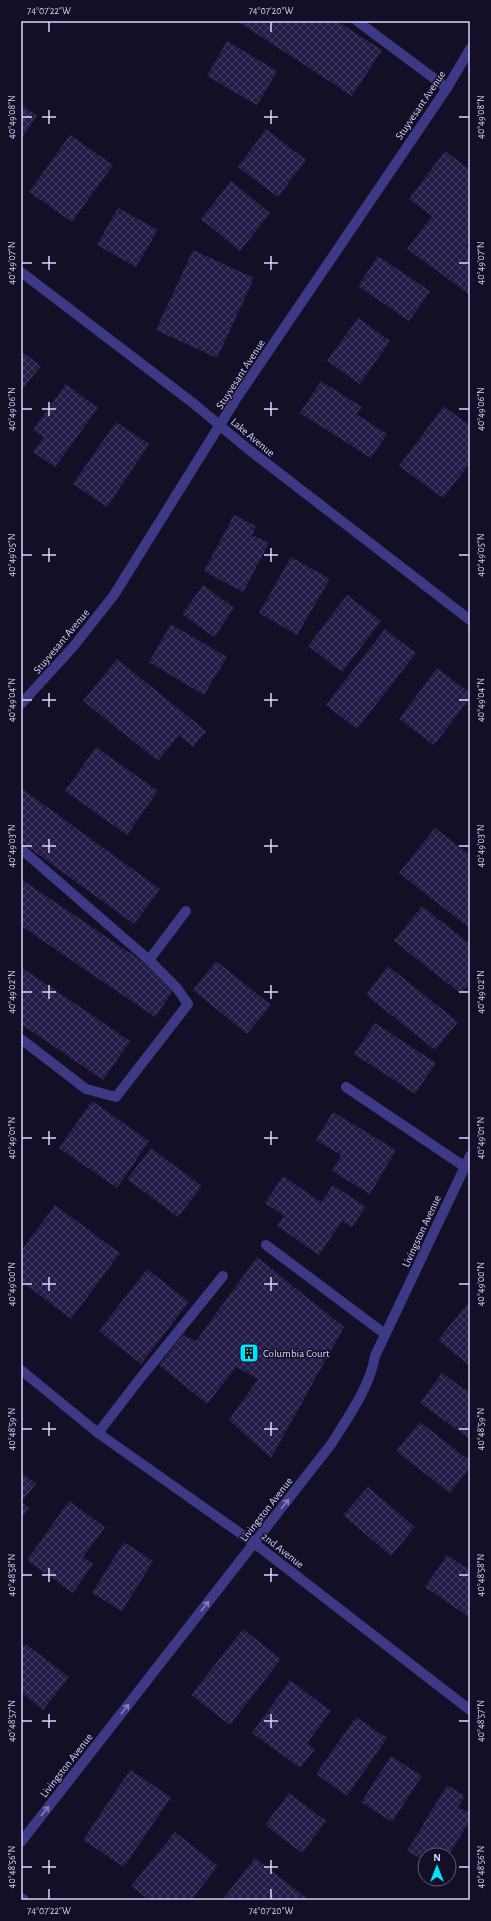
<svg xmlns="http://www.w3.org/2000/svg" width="491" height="1921" font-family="'Alegreya Sans',sans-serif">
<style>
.building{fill:url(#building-cross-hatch)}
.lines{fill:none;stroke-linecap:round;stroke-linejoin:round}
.lane{stroke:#3d3a85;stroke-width:10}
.street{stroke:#3d3a85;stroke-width:10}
.oneway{stroke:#837fbc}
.ticks{fill:none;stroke:#d9d4ff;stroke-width:1.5}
.labels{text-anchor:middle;stroke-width:3;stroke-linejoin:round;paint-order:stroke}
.street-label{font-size:11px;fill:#d9d4ff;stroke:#130f26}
.poi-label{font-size:11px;fill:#d9d4ff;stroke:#130f26;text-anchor:start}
.neatline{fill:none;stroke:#d9d4ff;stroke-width:1.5}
.ticks-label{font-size:10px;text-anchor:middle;fill:#d9d4ff}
</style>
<defs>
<pattern id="building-cross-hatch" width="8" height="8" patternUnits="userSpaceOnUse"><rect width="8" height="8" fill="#241b47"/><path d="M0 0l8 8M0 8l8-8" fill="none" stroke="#433b63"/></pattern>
</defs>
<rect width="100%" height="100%" fill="#130f26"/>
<path class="building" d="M237,21h100l45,29 -30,46z
M227,41l50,30 -20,34 -50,-29z
M21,104l16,12 -16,23z
M266,129l40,31 -28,37 -40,-30z
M70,135l43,30 -41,57 -43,-30z
M445,151l25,19v71l-4,5 4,3v46l-63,-46 25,-33 -23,-17z
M231,181l39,32 -30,38 -39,-32z
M118,208l40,22 -22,37 -39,-22z
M193,250l61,28 -37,80 -61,-28z
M378,256l52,35 -21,30 -51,-35z
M358,318l32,23 -30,43 -33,-23z
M21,351l20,15 -20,25z
M321,381l41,26 -6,7 31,20 -16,24 -71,-45z
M66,384l32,24 -43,59 -22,-15 11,-15 -11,-7z
M444,406l26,20v37l-27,35 -44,-32z
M116,422l33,22 -42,63 -34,-23z
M234,515l22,11 -4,9 17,8 -26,49 -39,-21z
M291,557l39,22 -33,56 -38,-22z
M203,585l31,23 -20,29 -32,-23z
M347,595l34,26 -39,51 -34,-26z
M171,624l56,33 -23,38 -55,-33z
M385,629l31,24 -59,76 -31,-24z
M117,659l89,72 -13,16 -14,-12 -21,26 -75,-60z
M437,668l33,25v5l-36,47 -35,-26z
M96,747l62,44 -31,44 -62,-44z
M21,788l139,101 -26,35 -113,-82z
M435,828l35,27v69l-2,3 -69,-54z
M21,879l156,106 -22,32 -134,-91z
M422,906l48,38v39l-9,11 -67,-53z
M216,961l55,44 -24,29 -54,-44z
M388,966l70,56 -23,28 -69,-55z
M21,967l109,74 -27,39 -82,-56z
M375,1023l61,40 -21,31 -61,-40z
M92,1101l57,40 -32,47 -58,-40z
M333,1112l63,38 -26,44 -38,-23 9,-16 -25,-15z
M151,1148l51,38 -24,31 -51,-38z
M283,1176l38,26 12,-17 33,22 -14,20 -10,-6 -23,34 -42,-29 7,-10 -19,-13z
M55,1205l65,48 -49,66 -50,-38v-30z
M257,1257l87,70 -73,131 -42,-38 29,-41 -22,-12 -29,37 -48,-39 24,-30 13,6z
M147,1269l42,33 -48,62 -42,-33z
M468,1303l2,2v61l-32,-26z
M442,1373l28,20v46l-50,-36z
M420,1422l50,39v6l-20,26 -54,-42z
M21,1472l15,12 -15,18 8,6 -8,10z
M368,1487l47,40 -24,29 -48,-41z
M69,1501l36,26 -22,30 10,7 -20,29 -46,-33z
M124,1542l29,19 -31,50 -30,-18z
M447,1555l23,15v48l-45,-31z
M243,1629l38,30 -51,66 -39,-30z
M26,1644l43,33 -26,33 -22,-18v-42z
M290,1680l41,31 -24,32 8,6 -15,19 -48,-35z
M356,1717l31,21 -40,58 -31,-22z
M391,1756l31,20 -30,46 -31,-20z
M130,1770l41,27 -47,70 -41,-27z
M447,1785l18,11 -7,11 12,6v7l-21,35h-24v6l-18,-10z
M289,1793l37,28 -24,32 -37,-28z
M175,1832l43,34 -27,34h-42l-18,-14z
M255,1858l54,42h-87z"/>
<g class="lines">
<path class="lane" d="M357,21l90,67
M21,849l128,111 37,-49
M21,1039l65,50 30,8 72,-93 -12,-17 -27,-27
M346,1087l119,80
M266,1245l119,89
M98,1433l44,-57 81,-100"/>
<path class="street" d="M21,272l172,131 55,46 222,171
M21,704l52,-57 41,-52 122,-196 211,-311 23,-39
M21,1370l77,63 156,110 216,167
M21,1842l311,-399c16,-26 38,-56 43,-87l95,-200
M21,1898l3,2"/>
</g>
<defs><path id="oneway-shaft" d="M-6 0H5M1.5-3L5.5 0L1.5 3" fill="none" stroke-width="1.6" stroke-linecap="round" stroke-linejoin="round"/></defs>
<g class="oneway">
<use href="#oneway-shaft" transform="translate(285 1504) rotate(-52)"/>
<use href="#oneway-shaft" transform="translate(205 1606) rotate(-52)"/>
<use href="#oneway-shaft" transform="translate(125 1709) rotate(-52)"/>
<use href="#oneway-shaft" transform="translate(45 1811) rotate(-52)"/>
</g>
<path class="ticks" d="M49,22v10M271,22v10M49,110v14M271,110v14M22,117h10M42,117h14M264,117h14M459,117h10M49,256v14M271,256v14M22,263h10M42,263h14M264,263h14M459,263h10M49,402v14M271,402v14M22,409h10M42,409h14M264,409h14M459,409h10M49,548v14M271,548v14M22,555h10M42,555h14M264,555h14M459,555h10M49,693v14M271,693v14M22,700h10M42,700h14M264,700h14M459,700h10M49,839v14M271,839v14M22,846h10M42,846h14M264,846h14M459,846h10M49,985v14M271,985v14M22,992h10M42,992h14M264,992h14M459,992h10M49,1131v14M271,1131v14M22,1138h10M42,1138h14M264,1138h14M459,1138h10M49,1277v14M271,1277v14M22,1284h10M42,1284h14M264,1284h14M459,1284h10M49,1422v14M271,1422v14M22,1429h10M42,1429h14M264,1429h14M459,1429h10M49,1568v14M271,1568v14M22,1575h10M42,1575h14M264,1575h14M459,1575h10M49,1714v14M271,1714v14M22,1721h10M42,1721h14M264,1721h14M459,1721h10M49,1860v14M271,1860v14M22,1867h10M42,1867h14M264,1867h14M459,1867h10M49,1889v10M271,1889v10"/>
<defs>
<symbol id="building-square" viewBox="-11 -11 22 22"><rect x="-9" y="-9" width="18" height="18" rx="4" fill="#00e5ff" stroke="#130f26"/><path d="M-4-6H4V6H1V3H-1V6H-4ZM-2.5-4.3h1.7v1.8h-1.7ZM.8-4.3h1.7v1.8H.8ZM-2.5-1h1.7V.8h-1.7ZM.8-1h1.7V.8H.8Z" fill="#111"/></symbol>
</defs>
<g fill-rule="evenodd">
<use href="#building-square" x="238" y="1342" width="22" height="22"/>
</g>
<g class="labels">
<g class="street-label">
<text transform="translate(420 105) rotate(-56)" y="4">Stuyvesant Avenue</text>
<text transform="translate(240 374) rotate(-57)" y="4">Stuyvesant Avenue</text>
<text transform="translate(253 437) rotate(40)" y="4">Lake Avenue</text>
<text transform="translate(61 641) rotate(-50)" y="4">Stuyvesant Avenue</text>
<text transform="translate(421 1231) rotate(-65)" y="4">Livingston Avenue</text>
<text transform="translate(266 1509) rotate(-52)" y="4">Livingston Avenue</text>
<text transform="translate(283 1550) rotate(38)" y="4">2nd Avenue</text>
<text transform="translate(66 1765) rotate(-52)" y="4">Livingston Avenue</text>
</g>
<g class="poi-label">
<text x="263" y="1357">Columbia Court</text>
</g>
</g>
<rect width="491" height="1921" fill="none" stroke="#130f26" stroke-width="44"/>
<g transform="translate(437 1867)"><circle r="19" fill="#130f26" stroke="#625e7d"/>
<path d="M0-3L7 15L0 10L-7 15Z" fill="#00e5ff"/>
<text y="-6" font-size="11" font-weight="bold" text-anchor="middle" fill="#d9d4ff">N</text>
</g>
<rect x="22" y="22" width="447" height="1877" class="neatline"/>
<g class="ticks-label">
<text x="49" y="14">74°07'22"W</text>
<text x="271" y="14">74°07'20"W</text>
<text transform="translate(11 117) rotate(-90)" y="4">40°49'08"N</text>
<text transform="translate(480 117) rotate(-90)" y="4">40°49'08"N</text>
<text transform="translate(11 263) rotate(-90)" y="4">40°49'07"N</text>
<text transform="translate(480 263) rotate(-90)" y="4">40°49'07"N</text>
<text transform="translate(11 409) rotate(-90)" y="4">40°49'06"N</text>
<text transform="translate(480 409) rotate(-90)" y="4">40°49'06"N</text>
<text transform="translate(11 555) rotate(-90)" y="4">40°49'05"N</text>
<text transform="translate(480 555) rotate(-90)" y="4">40°49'05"N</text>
<text transform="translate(11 700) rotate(-90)" y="4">40°49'04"N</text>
<text transform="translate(480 700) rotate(-90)" y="4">40°49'04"N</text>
<text transform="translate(11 846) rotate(-90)" y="4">40°49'03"N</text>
<text transform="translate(480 846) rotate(-90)" y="4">40°49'03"N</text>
<text transform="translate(11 992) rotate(-90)" y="4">40°49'02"N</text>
<text transform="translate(480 992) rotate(-90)" y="4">40°49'02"N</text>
<text transform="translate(11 1138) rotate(-90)" y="4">40°49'01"N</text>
<text transform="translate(480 1138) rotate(-90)" y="4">40°49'01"N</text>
<text transform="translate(11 1284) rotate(-90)" y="4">40°49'00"N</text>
<text transform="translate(480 1284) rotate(-90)" y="4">40°49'00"N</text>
<text transform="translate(11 1429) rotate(-90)" y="4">40°48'59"N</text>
<text transform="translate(480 1429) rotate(-90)" y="4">40°48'59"N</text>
<text transform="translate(11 1575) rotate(-90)" y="4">40°48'58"N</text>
<text transform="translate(480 1575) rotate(-90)" y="4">40°48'58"N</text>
<text transform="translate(11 1721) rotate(-90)" y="4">40°48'57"N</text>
<text transform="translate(480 1721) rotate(-90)" y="4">40°48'57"N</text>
<text transform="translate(11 1867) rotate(-90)" y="4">40°48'56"N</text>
<text transform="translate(480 1867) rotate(-90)" y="4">40°48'56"N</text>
<text x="49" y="1914">74°07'22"W</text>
<text x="271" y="1914">74°07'20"W</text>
</g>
</svg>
